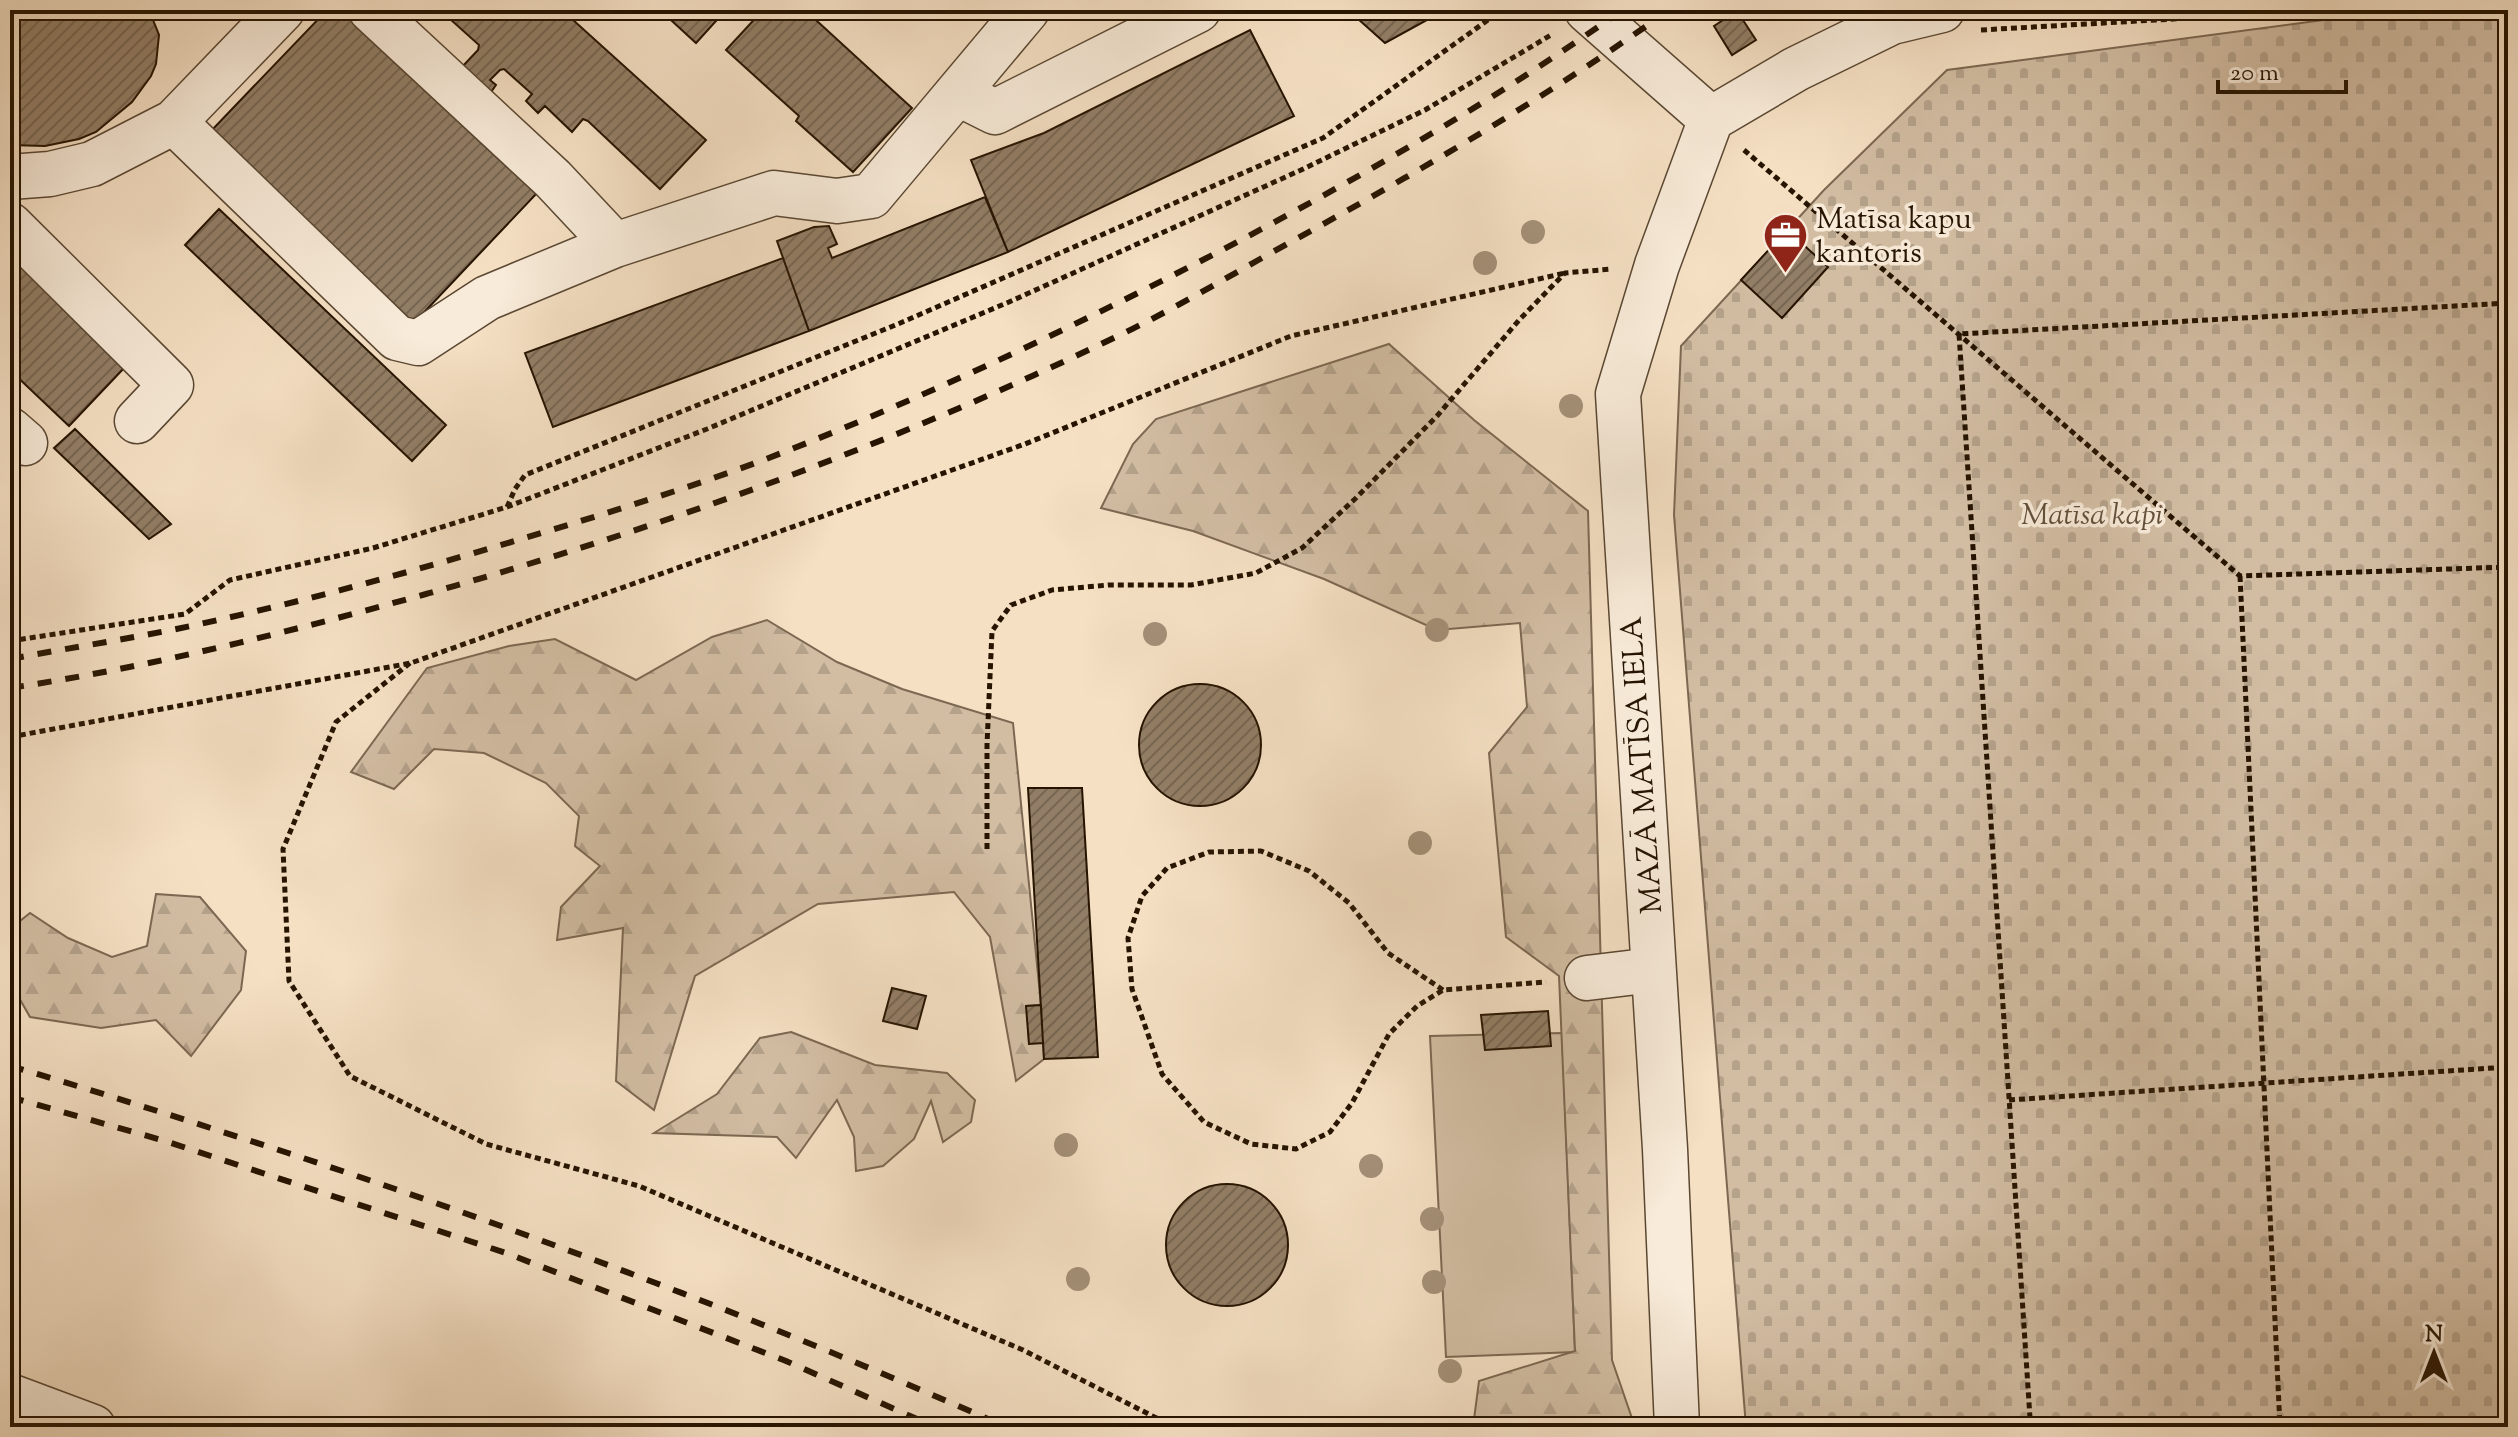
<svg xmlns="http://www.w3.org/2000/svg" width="2518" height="1437" font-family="'Sorts Mill Goudy',serif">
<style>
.grass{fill:#d2bda3;stroke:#7c6852;stroke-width:2}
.forest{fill:url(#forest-firs);stroke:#7c6852;stroke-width:2}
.cemetery{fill:url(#cemetery-stones);stroke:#7c6852;stroke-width:2}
.building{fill:url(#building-hatch);stroke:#261401;stroke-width:2}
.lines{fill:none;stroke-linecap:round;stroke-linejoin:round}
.minor-casing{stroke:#5a4732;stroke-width:47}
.path{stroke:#261401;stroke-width:5;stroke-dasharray:6 4;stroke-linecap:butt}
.minor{stroke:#f8ebd9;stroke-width:44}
.rail{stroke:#261401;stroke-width:6;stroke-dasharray:14 14;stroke-linecap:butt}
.tree{fill:#a49078}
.labels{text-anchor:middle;stroke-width:7;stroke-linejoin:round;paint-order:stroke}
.poi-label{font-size:30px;fill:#261401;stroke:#f8ebd9;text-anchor:start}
.park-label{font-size:30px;font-style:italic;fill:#624f3a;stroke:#f8ebd9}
.street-label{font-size:30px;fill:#261401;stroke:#f8ebd9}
</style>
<defs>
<pattern id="forest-firs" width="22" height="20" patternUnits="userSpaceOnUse" patternTransform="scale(2)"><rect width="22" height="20" fill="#d2bda3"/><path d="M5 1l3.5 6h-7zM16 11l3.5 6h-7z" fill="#b4a28b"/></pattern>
<pattern id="cemetery-stones" width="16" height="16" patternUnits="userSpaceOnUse" patternTransform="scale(2)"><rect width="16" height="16" fill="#d2bda3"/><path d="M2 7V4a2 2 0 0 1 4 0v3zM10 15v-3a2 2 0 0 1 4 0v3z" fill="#b4a28b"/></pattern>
<pattern id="building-hatch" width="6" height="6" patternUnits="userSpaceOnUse" patternTransform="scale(2)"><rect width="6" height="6" fill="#927e66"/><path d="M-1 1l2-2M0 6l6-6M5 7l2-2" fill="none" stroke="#776652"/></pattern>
</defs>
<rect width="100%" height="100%" fill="#f5e0c4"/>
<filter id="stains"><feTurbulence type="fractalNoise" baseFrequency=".0025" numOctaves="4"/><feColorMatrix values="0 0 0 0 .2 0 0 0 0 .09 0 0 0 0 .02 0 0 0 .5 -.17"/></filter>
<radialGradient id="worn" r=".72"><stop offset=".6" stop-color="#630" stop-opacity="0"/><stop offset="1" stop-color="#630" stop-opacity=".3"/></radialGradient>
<path class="grass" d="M1562,1033l13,319 -129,5 -16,-321z"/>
<path class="forest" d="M1389,344l85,76 114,91 24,849 23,67h-162l6,-46 96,-30 -16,-375 -53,-39 -17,-184 38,-46 -7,-84 -83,7 -113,-51 -131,-48 -92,-23 32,-64 23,-25z
M767,620l70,42 65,27 111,34 28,282 -14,1 2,37h14l1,16 -28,22 -26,-144 -36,-45 -136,12 -123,72 -41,134 -38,-29 7,-153 -66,12 4,-33 39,-41 -25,-20 4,-30 -33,-33 -62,-30 -50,-4 -40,40 -43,-17 76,-104 82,-22 46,-7 81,41 76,-43z
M156,894l44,3 46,54 -5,39 -50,66 -35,-36 -55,8 -71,-11 -20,-35v-53l20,-16 38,25 44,19 35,-11z
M791,1032l84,33 72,8 28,27 -4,22 -28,20 -12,-41 -17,38 -31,27 -27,5 -2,-34 -17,-37 -41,58 -19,-21 -123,-4 63,-39 43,-56z"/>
<path class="cemetery" d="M2508,12v1415h-762l-72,-912 7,-169 143,-156 123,-120 384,-51z"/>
<path class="building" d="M10,10h139l10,25 -3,29 -5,12 -19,26 -36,30 -17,7 -34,7 -35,-1z
M327,10h17l193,183 -124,131 -202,-193z
M440,10h122l144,130 -46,49 -72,-68 -5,-2 -11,13 -27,-26 -7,7 -12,-12 6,-7 -28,-25 -4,1 -10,10 6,5 -5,7 -29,-25 16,-17 1,-5z
M660,10h66l-30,33z
M763,10h42l107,98 -59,64 -57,-51 3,-5 -73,-66z
M1348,10h97l-60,33z
M1737,11l19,29 -24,15 -18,-29z
M1250,30l44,86 -286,136 -37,-92 73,-27z
M985,197l23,55 -199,79 -32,-90 37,-14 15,-1 8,18 -9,4 4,10z
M219,209l227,216 -34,36 -227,-216z
M1787,230l41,37 -46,51 -41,-38z
M783,258l26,73 -256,96 -28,-74z
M15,260l111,106 -57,60 -59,-56v-104z
M75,429l96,95 -22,15 -95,-91z
M1139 745a61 61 0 1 1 122 0a61 61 0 1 1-122 0Z
M1028,788h54l16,269 -54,2z
M892,988l34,8 -9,33 -34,-8z
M1041,1005l2,38 -14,1 -3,-38z
M1548,1011l3,35 -66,4 -4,-35z
M1166 1245a61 61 0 1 1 122 0a61 61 0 1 1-122 0Z"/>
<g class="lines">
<defs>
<path id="minor" d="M282,10l-108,112 223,216 21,5 69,-45 128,-53
M371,10l182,169 62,66 159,-52 63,8 34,-5 156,-186
M1587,10l124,109
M959,94l36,18 203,-102
M1711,119l85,-50 96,-47 50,-12
M10,177l40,-3 42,-10 82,-42
M10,225l161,160 -34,36
M10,430l15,13
M1587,978l66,-8
M10,1396l83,31
M1677,1427l-12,-278 -47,-755 39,-129 54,-146"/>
</defs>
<use href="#minor" class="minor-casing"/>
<path class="path" d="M1981,30l350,-20
M1744,150l496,426 268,-9
M507,507l8,-18 10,-14 373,-151 425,-186 179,-128
M2240,576l40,851
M10,641l175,-27 45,-34 143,-32 134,-41 200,-78 302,-127 292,-132 124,-60 126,-75
M410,663l-74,59 -53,127 6,132 61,95 136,68 153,42 384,164 151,77
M10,737l401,-74 614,-219 266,-108 274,-63
M987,849v-104l5,-114 19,-26 41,-15 56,-5h83l65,-12 46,-25 54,-50 81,-82 83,-97 45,-46 47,-4
M1443,990l-55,-37 -39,-50 -40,-32 -48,-20 -52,1 -42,16 -25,28 -14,42 4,51 30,85 42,48 47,22 45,5 34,-17 22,-29 37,-69 28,-28 26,-16 103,-8
M2009,1100l499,-33
M2035,1427l-5,-9 -71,-1084 549,-31"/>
<use href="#minor" class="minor"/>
<path class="rail" d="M10,659c69,-13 139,-23 208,-39 94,-21 188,-47 280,-74 90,-27 180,-54 268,-87 156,-60 308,-132 456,-209 137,-72 274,-150 400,-240
M10,688c141,-21 279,-56 416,-94 239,-67 473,-152 696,-260 60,-29 117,-64 176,-96 127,-70 252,-143 371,-228
M10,1066c93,27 185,57 278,87 243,80 484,170 718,274
M10,1097l155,44 341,112 280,108 149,66"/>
</g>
<g class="tree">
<circle cx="1533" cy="232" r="12"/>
<circle cx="1485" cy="263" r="12"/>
<circle cx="1571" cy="406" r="12"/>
<circle cx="1437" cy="630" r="12"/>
<circle cx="1155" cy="634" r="12"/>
<circle cx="1420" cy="843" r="12"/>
<circle cx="1066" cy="1145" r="12"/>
<circle cx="1371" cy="1166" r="12"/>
<circle cx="1432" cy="1219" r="12"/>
<circle cx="1078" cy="1279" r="12"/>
<circle cx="1434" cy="1282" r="12"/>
<circle cx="1450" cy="1371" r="12"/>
</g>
<defs>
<symbol id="office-pin" viewBox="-11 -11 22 30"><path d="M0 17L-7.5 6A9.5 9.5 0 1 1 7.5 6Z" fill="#8f2418" stroke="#f8ebd9"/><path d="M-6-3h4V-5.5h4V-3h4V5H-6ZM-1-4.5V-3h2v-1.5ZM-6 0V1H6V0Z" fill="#fff"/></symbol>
</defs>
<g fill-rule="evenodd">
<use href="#office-pin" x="1760" y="210" width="51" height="69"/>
</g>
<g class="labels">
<g class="poi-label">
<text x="1816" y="228">Matīsa kapu<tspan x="1816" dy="34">kantoris</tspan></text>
</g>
<g class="park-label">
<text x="2092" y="524">Matīsa kapi</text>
</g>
<g class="street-label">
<text transform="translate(1641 765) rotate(-94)" y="10">MAZĀ MATĪSA IELA</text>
</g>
</g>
<rect width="2518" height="1437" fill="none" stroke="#f5e0c4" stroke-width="40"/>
<rect x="12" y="12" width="2494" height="1413" fill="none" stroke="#261401" stroke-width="4"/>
<rect x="20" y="20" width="2478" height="1397" fill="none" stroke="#261401" stroke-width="2"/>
<g transform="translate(2434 1353)" stroke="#f8ebd9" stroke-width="6" paint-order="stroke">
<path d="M0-6L14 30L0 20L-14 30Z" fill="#261401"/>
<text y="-12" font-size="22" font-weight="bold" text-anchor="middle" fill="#261401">N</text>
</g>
<path d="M2218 80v12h128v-12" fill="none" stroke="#261401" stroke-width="4"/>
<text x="2230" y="80" font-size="24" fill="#261401" stroke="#f8ebd9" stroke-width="6" paint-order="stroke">20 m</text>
<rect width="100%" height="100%" filter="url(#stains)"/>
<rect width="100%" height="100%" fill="url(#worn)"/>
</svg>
